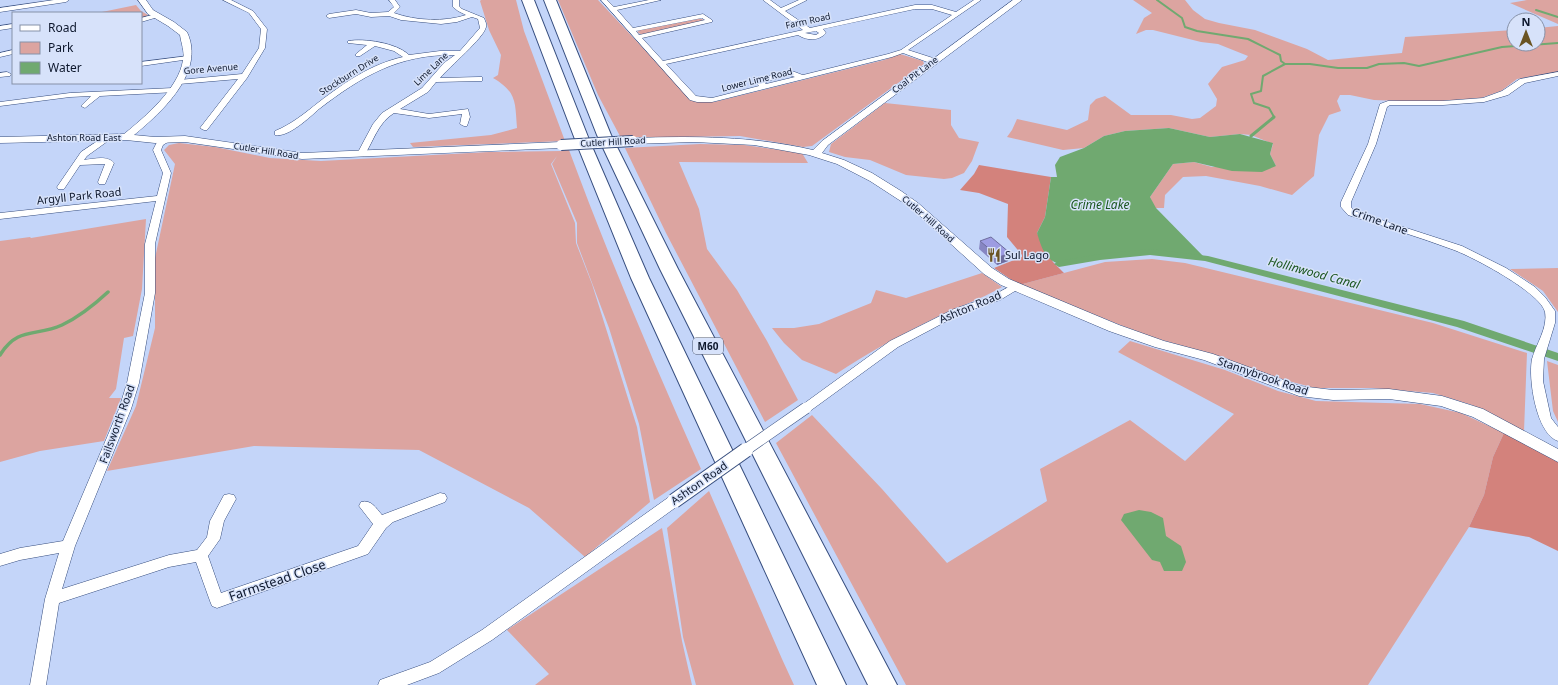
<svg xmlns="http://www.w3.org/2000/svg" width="1558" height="685" font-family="'Noto Sans',sans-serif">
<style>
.green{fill:#dca4a0}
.forest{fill:#d3827c}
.water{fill:#70a970}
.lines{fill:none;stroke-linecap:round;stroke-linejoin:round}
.stream-far2{stroke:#70a970;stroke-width:2}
.stream-far1{stroke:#70a970;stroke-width:3}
.stream{stroke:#70a970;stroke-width:3.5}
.canal{fill:#70a970;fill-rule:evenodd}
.minor-casing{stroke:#364d7e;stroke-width:1}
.tertiary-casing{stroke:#364d7e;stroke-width:1}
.motorway-casing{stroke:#364d7e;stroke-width:2}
.minor{fill:#fff;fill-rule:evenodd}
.tertiary{fill:#fff;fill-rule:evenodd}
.motorway{fill:#fff;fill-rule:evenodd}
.minor-bridge-far1-casing{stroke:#364d7e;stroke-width:12;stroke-linecap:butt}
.minor-bridge-casing{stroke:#364d7e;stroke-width:16;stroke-linecap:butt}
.tertiary-bridge-casing{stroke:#364d7e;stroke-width:12;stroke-linecap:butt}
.minor-bridge-far1{stroke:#fff;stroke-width:11}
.minor-bridge{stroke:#fff;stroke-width:14}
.tertiary-bridge{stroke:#fff;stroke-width:10}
.wall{fill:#8786c2}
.shaded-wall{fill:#6e6d9e}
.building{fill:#9d9ce2;stroke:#6e6d9e}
.labels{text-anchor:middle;stroke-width:3;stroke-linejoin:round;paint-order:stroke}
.far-street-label{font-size:9px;fill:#0d172c;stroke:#d7e2fa}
.shield{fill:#d7e2fa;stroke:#4a546a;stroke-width:1}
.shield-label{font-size:10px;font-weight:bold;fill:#0d172c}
.street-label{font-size:11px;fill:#0d172c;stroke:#d7e2fa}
.poi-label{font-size:11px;fill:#0d172c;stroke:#d7e2fa;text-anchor:start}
.water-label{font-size:12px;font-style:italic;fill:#19541d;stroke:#d7e2fa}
.near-street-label{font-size:13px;fill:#0d172c;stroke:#d7e2fa}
</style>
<rect width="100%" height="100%" fill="#c4d5f9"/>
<path class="green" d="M481,0h35l8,31 41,110 -152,6 -3,-4 81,-8 26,-7c-2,-26 0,-36 -24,-50l5,-3 3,-20 -12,-25 -9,-29z
M558,0h40l93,99 10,3h13l170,-42 16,-6 23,7 1,3 -112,82 -9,1 -63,-11 -119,2 -23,-43z
M1133,0h52l8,10 12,9 14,4 36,7 52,19 21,11 74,-7 3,-16 109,-7v14h24v-16l20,-2v46l-41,7 -16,12 -20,7 -39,3h-42l-26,-1 -24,-5h-10l-3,6 4,10 -12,4 -10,20 -5,41 -22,19 -32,-9 -54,-10 -23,1 -18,18 -1,13h-9l-5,-11 23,-33 21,-2 18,5 64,-1 -6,-12 3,-10 -22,-9 -11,-1 -30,3 -41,-9 -44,3 -21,5 -20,12 -21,2 -56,-13 5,-7 5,-11 50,11 21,-10 2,-15 6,-6 9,-3 26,19h40l21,4 8,-1 16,-12 1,-7 -9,-15 14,-17 23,-7 3,-4 -30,-12 -17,-2 -48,-12h-7l-10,4 8,-16 8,-5z
M1527,0h31v24l-48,-21z
M136,5l5,6 7,4 -7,4v-6h-44z
M697,19h5l3,2 -63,14 -5,-3 3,-2z
M885,103l66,7v15l8,13 20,4 -7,19 -8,12 -12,5 -8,1 -38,-4 -36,-15 -25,-3 -16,-5 2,-8z
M179,143l36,4 55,11 51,3 168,-9 72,-1 2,-1h6c40,108 85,214 132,319l-47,31 -15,-76 -30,-96 -32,-85v-20l-25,-59 5,-8 -6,8 24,59 1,20 16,41 45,143 13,75 -65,55 -56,-49 -110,-58 -165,-4 -147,25 29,-65 19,-78v-70l20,-94 -11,-14 5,-5z
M700,144l44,1 58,8 6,10 -129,-1 20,47 8,40 30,41 30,51 31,59 -33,22 -99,-189 -41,-85z
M146,219l-4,70 -9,47 -9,2 -8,51 -7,9h12l-17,43 -64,10 -40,11v-221l30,-4 1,1z
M1152,259l33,4 248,60 94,30 -3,78 -52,-26 -39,-12 -61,-5h-57l-46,-12 -48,-19 -73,-21 -129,-51 86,-23z
M1558,268v44l-15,-21 -33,-22z
M982,273l20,14c-22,13 -45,20 -67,31 -35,17 -67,35 -99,56l-34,-14 -18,-17 -12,-15h22l25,-4 52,-21 5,-13 30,8z
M1130,341l95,29 53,21 38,10 104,3 41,9 43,20 -11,24 -9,38 -15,32 -101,158h-462l-130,-242 36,-28 70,74 65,74 100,-62 -7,-32 90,-49 55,41 49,-47 -116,-62z
M1547,361l11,4v57l-5,-11z
M709,491l73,168 12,26h-98l-13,-48 -16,-109z
M662,528l20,113 10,44h-157l14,-11 -42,-44z"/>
<path class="forest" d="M979,165l72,12 -6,40 -8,16 16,29 11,11 -45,12 -25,-17 28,-11v-2l-15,-18 1,-33 -29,-11 -19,-3 14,-16z
M1504,433l54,29v89l-29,-14 -60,-10 15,-32 9,-38z"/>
<path class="water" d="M1169,128l41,9 30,-3 33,9 -3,11 6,12 -14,6 -30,-1 -38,-9 -21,2 -23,33 6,11 49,50 -55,-6 -50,5 -41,7c-14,-4 -18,-18 -22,-31l8,-16 6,-40h6l-2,-12 5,-8 24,-9 20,-12 21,-5z
M1139,510l12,2 12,6 3,18 15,10 5,16 -4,9h-18l-4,-9 -8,-2 -31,-40 3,-6z"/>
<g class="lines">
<path class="stream-far2" d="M1157,0l25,18 3,9 12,4 51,8 32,16 1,6 4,3
M1536,10l22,7
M1273,118l1,-1 -5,-9 -15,-5 -3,-9 10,-3 2,-15 22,-12h25l28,4h29l12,-4 25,-1 15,3 83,-19 56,-4"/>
<path class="stream-far1" d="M1251,136l23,-19"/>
<path class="stream" d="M0,355c18,-29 36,-18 62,-30 17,-8 32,-20 46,-33"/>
<path class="canal" d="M1150,249l58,7 256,65 94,32v8l-101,-34 -252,-66 -55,-6 -50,5 -41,7 -5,-3 5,-3 41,-7z"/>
<defs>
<path id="minor" d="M54,0h15l-3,2 -66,10v-4z
M223,0h8l22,11 14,18 -2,19 -18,30 -40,52h-3l-4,-2 38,-49 -59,5 -4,-2 4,-2 63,-6 17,-26 2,-19 -12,-16z
M389,0h6l5,7 -6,6c22,8 51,9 72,2l-8,-4 -5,-4v-7h6v6l3,3 22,9c1,3 3,6 2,9 -2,11 -37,40 -46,51l39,-1h3v4l-46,1 -8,10 -28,17 29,5 39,-5 2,8 -3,9h-3l-4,-2 2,-10 -33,4 -35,-5c-16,10 -20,27 -30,43h-6l-1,-2 16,-30 9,-11 40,-25 22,-25 11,-8c-56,-1 -93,21 -136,54 -9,8 -31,29 -44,26v-4c17,-7 30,-18 44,-29 25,-19 52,-38 84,-45l-9,-6 -19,-5 -15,10h-4v-2l11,-9 -19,-2v-2c16,-3 49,2 61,14l31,-4h20l20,-23 -2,-9 -6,-2 -15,5 -16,2 -40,-4 -12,-4 -18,1 -15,-3 -27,4 -3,-2 3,-2 27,-4 15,3 17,-1 6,-5z
M601,0h6l7,7 35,-7h12l-44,10 16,18 70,-14 9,6v2l-70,16 21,23 140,-31 -40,-30h7l11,8 18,-8h8l-22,11 25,17 105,-23h17l24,7 18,-12h7l-73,50 28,9v4h-6l-27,-10 -11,4 -180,45h-15l-7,-2zM915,9h17l20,6 -51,35 -13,4 -85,21c-4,-1 -9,-4 -13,-4 -8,0 -30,6 -33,13l2,2 -47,12 -16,-2 -30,-32 132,-29c9,6 21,6 28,-2l-3,-4zM702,18l3,2 -66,15 -3,-4zM816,31l3,2 -3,2 -11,-2zM789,75l6,2 -29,7 -1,-1 3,-2z
M156,14l3,2 -1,1 -17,5v-4z
M13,24v4l-13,2v-4z
M13,50v4l-13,3v-4z
M188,56l2,1v2l-49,7v-4z
M7,72l4,2 -1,2 -10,1v-4z
M1558,72v4l-33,7 -17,12 -24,7 -41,3h-53l-3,2 -11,37 -25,58v5l3,4 108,35 44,22 29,19 10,10 10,14v12l-11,36 -1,22 8,37 7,9v14c-22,-7 -30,-63 -26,-82 4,-15 16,-31 13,-47 -4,-19 -72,-55 -91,-62 -35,-13 -71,-24 -106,-35l-7,-8v-5l27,-58 12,-40 8,-3h55l40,-3 19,-7 18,-12z
M173,88h3v4l-76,4 -15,12 -4,-2 10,-10 -21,1 -70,9v-4l70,-9z
M105,136h3l4,2 -25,18 -3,4c10,-1 23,-5 30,3l-9,21h-6l-1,-2 7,-18 -25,1 -16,24h-6l-1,-2 24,-35z
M164,138h3l4,2 -8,5 -2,5 10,23 -16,71v49l-16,90 -8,26 -56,137 -13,43 107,-34 28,-5 10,-13 3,-16 14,-26 5,-1 5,1 2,4 -12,22 -4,18 -12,17 13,37 137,-47 15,-22 -14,-18 2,-4c10,-3 15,6 21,13l58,-22 5,1 2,4 -2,4 -52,20 -7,6 -18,26 -151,54 -5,-2 -2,-5 -14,-39 -27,5 -110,36 -13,82h-16l15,-86 14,-46 -39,7 -20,6v-12l20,-6 43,-7 56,-132 8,-26 18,-90v-49l11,-43 -156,18v-6l157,-17 6,-23 -10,-23 4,-8z
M1016,283l4,1 1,2 -1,2 -20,12 -38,13 -64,34 -88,64 -4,1 -4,-1 -2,-3 2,-3 88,-64 64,-32 38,-13z
M674,496l5,1 2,4 -2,4 -187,135 -53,33 -32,12h-29l2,-5 50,-18 52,-32 187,-133z"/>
<path id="tertiary" d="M138,0h8l7,10 21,12 13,10c19,40 -25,80 -53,103l21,2 30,-1 117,17 259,-11 5,3 -5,3 -259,11 -117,-17 -30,1 -29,-3 -126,3v-6l124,-3c21,-17 55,-46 59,-74 2,-8 -2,-17 -3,-25l-12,-9 -20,-12z
M1013,0h9l-194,145 -6,8 22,7 28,13 29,18 17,12 74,65 17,11 110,46 45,16 49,13 87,32 33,4 56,-1 53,7 41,13 75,40v13l-85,-45 -32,-11 -52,-7 -56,1 -34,-4 -95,-36 -49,-13 -46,-16 -108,-46 -17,-11 -74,-67 -40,-26 -33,-17 -28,-9 -55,-10 -60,-3 -61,2 -5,-3 5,-3c61,-2 120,-2 180,12l9,-9z"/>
<path id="motorway" d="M522,0h12l56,142 59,136 197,407h-29l-186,-407 -55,-136z
M544,0h12l55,135 67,134 219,416h-29l-208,-416 -63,-134z"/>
</defs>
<use href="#minor" class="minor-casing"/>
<use href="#tertiary" class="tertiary-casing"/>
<use href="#motorway" class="motorway-casing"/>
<use href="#minor" class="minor"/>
<use href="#tertiary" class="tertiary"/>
<use href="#motorway" class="motorway"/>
<defs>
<path id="minor-bridge-far1" d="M744,451l62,-43"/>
<path id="minor-bridge" d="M674,501l72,-51"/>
<path id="tertiary-bridge" d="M561,145l72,-4"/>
</defs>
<use href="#minor-bridge-far1" class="minor-bridge-far1-casing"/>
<use href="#minor-bridge" class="minor-bridge-casing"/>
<use href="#tertiary-bridge" class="tertiary-bridge-casing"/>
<use href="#minor-bridge-far1" class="minor-bridge-far1"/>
<use href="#minor-bridge" class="minor-bridge"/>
<use href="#tertiary-bridge" class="tertiary-bridge"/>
</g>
<path class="wall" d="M980,241l28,20 -11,4 -18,-16z"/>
<path class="shaded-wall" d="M1010,253l-2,8 -11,4 2,-8z"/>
<path class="building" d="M991,237l19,16 -11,4 -19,-16z"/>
<defs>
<symbol id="restaurant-bare" viewBox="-9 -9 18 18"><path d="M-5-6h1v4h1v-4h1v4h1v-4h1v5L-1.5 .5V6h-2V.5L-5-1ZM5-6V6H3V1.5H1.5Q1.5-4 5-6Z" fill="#6a5423" stroke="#d7e2fa" stroke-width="2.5" paint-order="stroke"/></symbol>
</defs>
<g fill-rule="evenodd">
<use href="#restaurant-bare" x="984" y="245" width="20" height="20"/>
</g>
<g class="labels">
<g class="far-street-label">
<text transform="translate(808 21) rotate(-12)" y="3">Farm Road</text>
<text transform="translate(211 69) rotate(-5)" y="3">Gore Avenue</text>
<text transform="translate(431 69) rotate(-44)" y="3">Lime Lane</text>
<text transform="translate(349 75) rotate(-32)" y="3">Stockburn Drive</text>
<text transform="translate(915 75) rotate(-37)" y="3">Coal Pit Lane</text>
<text transform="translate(757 80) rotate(-14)" y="3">Lower Lime Road</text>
<text x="84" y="141">Ashton Road East</text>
<text transform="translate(613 142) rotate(-3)" y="3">Cutler Hill Road</text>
<text transform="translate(266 151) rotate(9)" y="3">Cutler Hill Road</text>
<text transform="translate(928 219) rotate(41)" y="3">Cutler Hill Road</text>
</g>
<rect class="shield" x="693" y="338" width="30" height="16" rx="3"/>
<g class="shield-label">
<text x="708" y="350">M60</text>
</g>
<g class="street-label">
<text transform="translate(79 196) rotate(-6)" y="4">Argyll Park Road</text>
<text transform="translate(1380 221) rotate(20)" y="4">Crime Lane</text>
<text transform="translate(970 307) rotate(-23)" y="4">Ashton Road</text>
<text transform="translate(1263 376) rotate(19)" y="4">Stannybrook Road</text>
<text transform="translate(117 424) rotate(-70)" y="4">Failsworth Road</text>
<text transform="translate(699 483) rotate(-35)" y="4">Ashton Road</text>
</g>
<g class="poi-label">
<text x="1005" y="259">Sul Lago</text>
</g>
<g class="water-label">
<text x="1100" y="209">Crime Lake</text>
<text transform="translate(1314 273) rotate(15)" y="4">Hollinwood Canal</text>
</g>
<g class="near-street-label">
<text transform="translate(277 580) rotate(-19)" y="5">Farmstead Close</text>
</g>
</g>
<rect x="12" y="12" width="130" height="72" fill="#d7e2fa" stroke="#8691a8"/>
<rect x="20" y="25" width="20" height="6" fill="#ffffff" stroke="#8691a8"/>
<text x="48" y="32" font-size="12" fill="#0d172c">Road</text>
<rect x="20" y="42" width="20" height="12" fill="#dca4a0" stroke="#8691a8"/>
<text x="48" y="52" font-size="12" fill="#0d172c">Park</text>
<rect x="20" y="62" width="20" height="12" fill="#70a970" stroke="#8691a8"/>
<text x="48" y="72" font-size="12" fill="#0d172c">Water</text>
<g transform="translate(1526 32)"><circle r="19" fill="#d7e2fa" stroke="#8691a8"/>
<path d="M0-3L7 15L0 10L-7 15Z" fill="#6a5423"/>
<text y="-6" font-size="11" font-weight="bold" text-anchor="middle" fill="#0d172c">N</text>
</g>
</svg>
